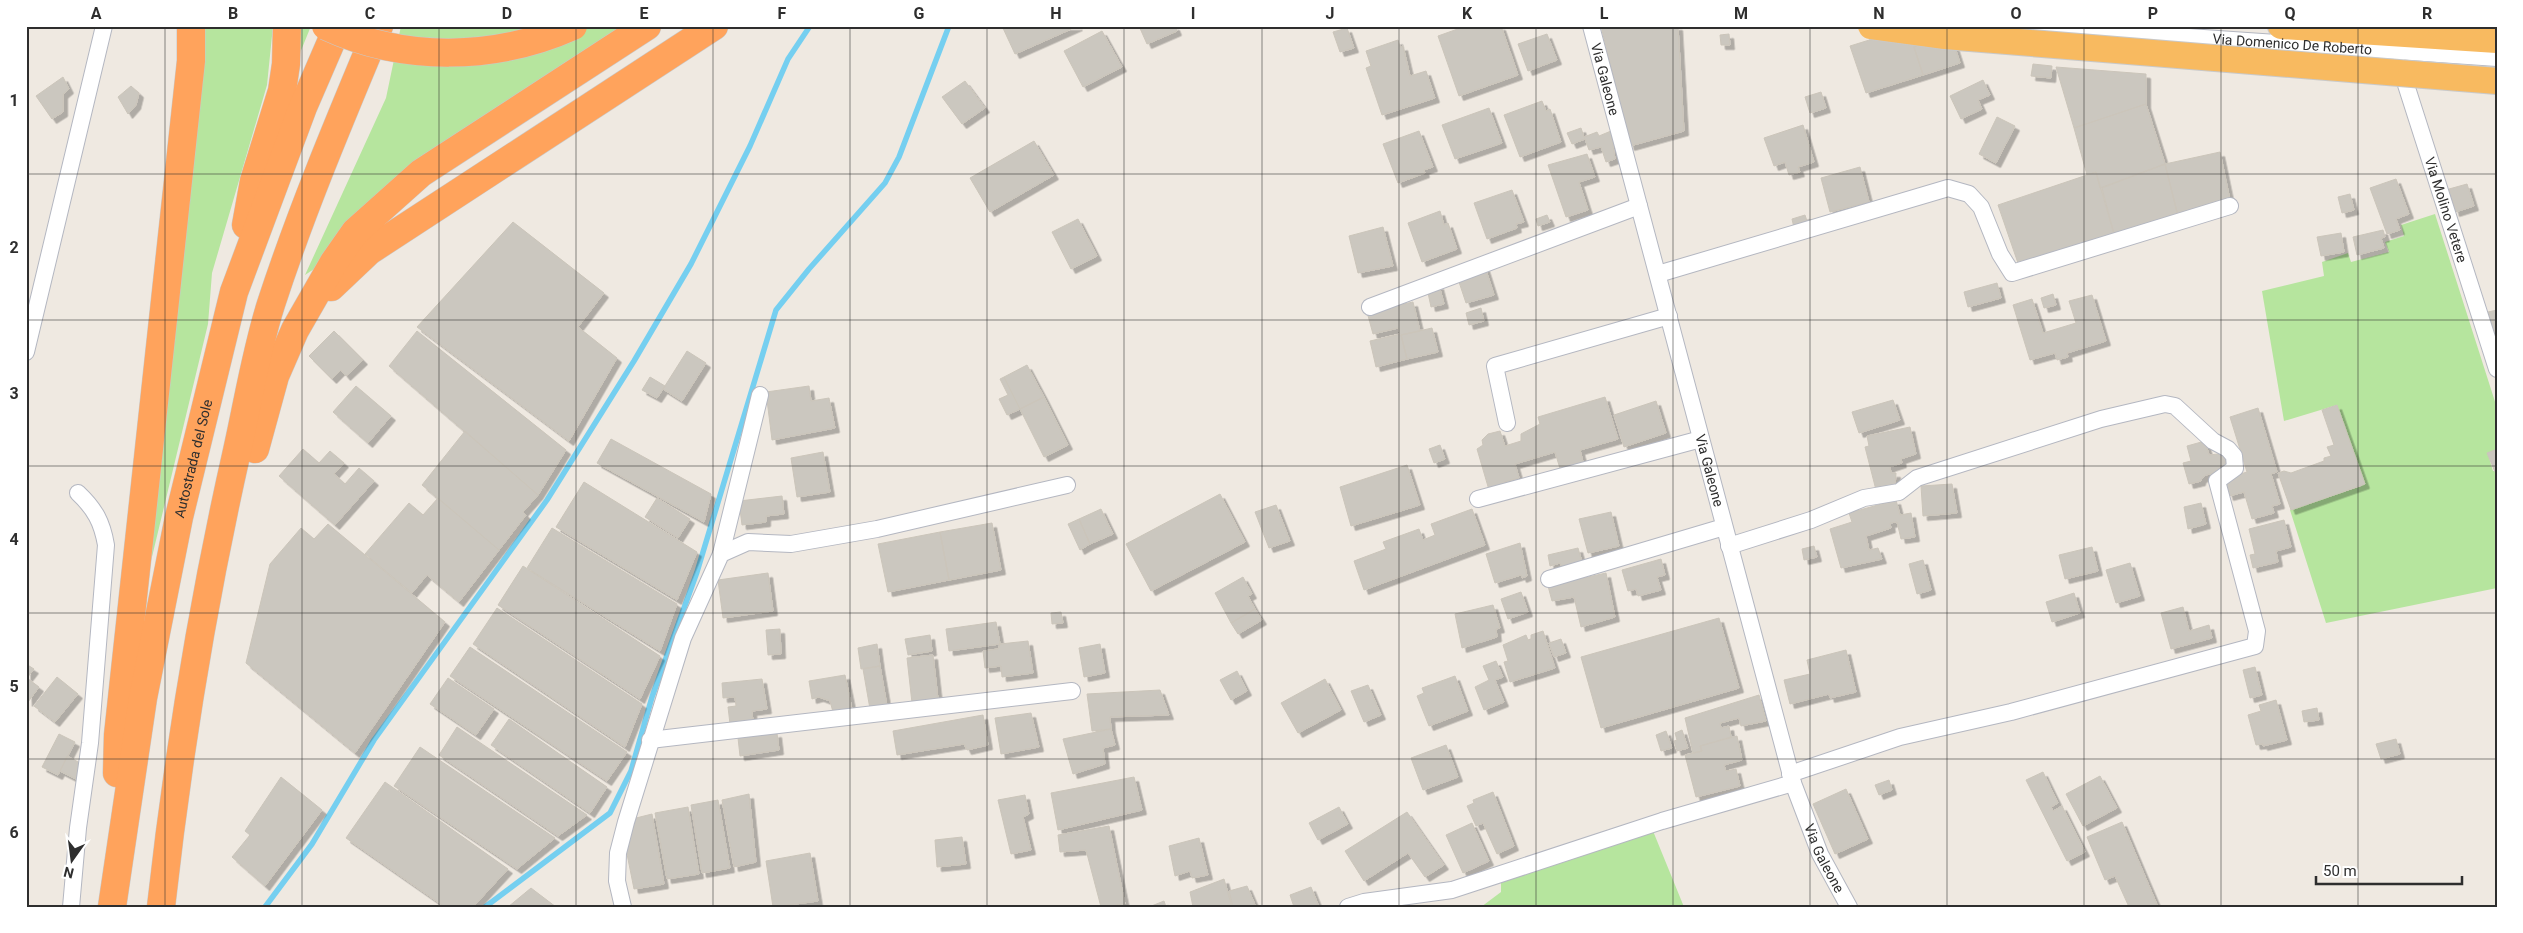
<svg xmlns="http://www.w3.org/2000/svg" width="2523" height="933" font-family="Roboto,sans-serif">
<style>
.green{fill:#b6e59e}
.lines{fill:none;stroke-linecap:round;stroke-linejoin:round}
.stream{stroke:#75cff0;stroke-width:5.5}
.building{fill:#cbc7bf;stroke:#cbc5ba;filter:url(#shadow)}
.minor-casing{stroke:#b4b7c1;stroke-width:18}
.trunk-casing{stroke:#c9c9c9;stroke-width:28}
.motorway-casing{stroke:#c9c9c9;stroke-width:29}
.minor{stroke:#fff;stroke-width:16}
.trunk{stroke:#f8ba60;stroke-width:26}
.motorway{stroke:#ffa35c;stroke-width:28}
.trunk-bridge-casing{stroke:#c9c9c9;stroke-width:28;stroke-linecap:butt}
.motorway-bridge-casing{stroke:#c9c9c9;stroke-width:29;stroke-linecap:butt}
.trunk-bridge{stroke:#f8ba60;stroke-width:26}
.motorway-bridge{stroke:#ffa35c;stroke-width:28}
.grid{fill:none;stroke:#2e2e2e;stroke-width:1;stroke-opacity:0.55}
.labels{text-anchor:middle;stroke-width:4;stroke-linejoin:round;paint-order:stroke}
.street-label{font-size:14px;fill:#2e2e2e;stroke:#fff}
.neatline{fill:none;stroke:#2e2e2e;stroke-width:2}
.grid-label{font-size:16px;text-anchor:middle;font-weight:bold;fill:#2e2e2e}
</style>
<defs>
<filter id="shadow"><feDropShadow dx="4.5" dy="4.5" stdDeviation="0" flood-color="#0004"/></filter>
</defs>
<rect width="100%" height="100%" fill="#efe9e1"/>
<path class="green" d="M201,26h72l-6,59 -55,188 -4,51 -57,237z
M300,26h11l-11,27z
M401,26h230l-241,163 -76,80 -9,6 81,-177z
M2435,214l62,194v43l-9,3 5,17h4v117l-171,35 -36,-113 72,-24 -25,-81 -53,16 -22,-130 62,-15 -2,-14 26,-9 3,9 38,-10 -4,-10 19,-6 -3,-11z
M1653,831l31,76h-203l20,-15v-12z"/>
<g class="lines">
<path class="stream" d="M265,907l47,-63 62,-104 173,-240 87,-139 57,-97 59,-118 38,-87 22,-33
M485,907l125,-94 21,-42 21,-74 45,-125 79,-262 33,-41 76,-86 14,-26 50,-131"/>
</g>
<path class="building" d="M1002,26h76l-63,28z
M1139,26h36l2,5 -30,13z
M1466,26h35l17,49 -59,21 -21,-60z
M1601,26h77l6,105 -54,15z
M1347,28l7,20 -14,4 -7,-20z
M1908,28l15,47 -57,18 -16,-47z
M1102,31l20,36 -39,20 -19,-36z
M1547,34l10,26 -29,11 -10,-27z
M1729,34l1,11h-9l-1,-10z
M1951,35l9,28 -37,12 -9,-28z
M1398,40l2,7 3,-1 7,30 16,-5 9,27 -53,17 -16,-47 5,-2 -5,-15z
M2033,64l19,2 -1,12 -20,-2z
M2056,67l90,7v30l-72,24z
M63,77l6,12 -6,5v18l-11,7 -16,-23z
M1983,80l7,15 -12,5 4,9 -21,10 -11,-23z
M965,81l20,27 -23,16 -20,-27z
M131,86l8,7 -3,12 -8,9 -10,-17z
M1821,92l5,16 -16,5 -5,-16z
M1542,101l4,10 4,-2 11,33 -41,15 -16,-42z
M2146,104l19,60 -65,24 -4,-16 -9,3 -13,-47z
M1489,108l13,35 -47,16 -13,-34z
M1997,117l18,9 -19,37 -17,-9z
M1803,125l11,37 -16,5 2,5 -11,3 -4,-13 -11,4 -10,-28z
M1581,128l3,9 13,-5 2,4 12,-5 4,28 -9,3 -5,-15 -12,3 -4,-11 -13,5 -5,-11z
M1419,131l14,36 -9,3 1,3 -27,10 -15,-39z
M1034,141l20,34 -64,37 -20,-34z
M2220,152l10,48 -52,16 -13,-52z
M1587,154l8,23 -16,5 9,28 -22,7 -18,-52z
M2165,164l13,52 -64,18 -12,-46z
M1860,167l9,35 -39,10 -9,-34z
M2096,172l18,62 -95,32 -21,-61z
M2396,179l13,35 -13,5 4,11 -13,4 -17,-46z
M2467,184l7,22 -19,6 -6,-23z
M1512,190l12,32 -8,2 1,4 -30,11 -13,-36z
M2350,194l4,16 -12,3 -4,-16z
M1440,211l4,14 4,-2 9,26 -35,13 -14,-39z
M1547,215l3,7 -12,4 -2,-7z
M1805,215l3,9 -14,4 -2,-9z
M1078,219l19,37 -26,13 -19,-37z
M513,222l91,71 -26,34 39,31 -48,83 -152,-114z
M1383,227l10,39 -35,7 -9,-37z
M2383,230l2,7 -4,1 3,10 -27,7 -4,-18z
M2341,233l3,19 -23,4 -4,-19z
M1485,267l9,28 -28,8 -9,-27z
M1997,283l4,15 -33,9 -4,-15z
M1439,285l5,19 -13,3 -4,-19z
M2053,294l3,11 -12,3 -3,-10z
M2092,295l14,46 -39,12 1,4 -11,3 -2,-7 -25,7 -17,-55 19,-6 11,34 33,-10 -7,-22z
M1413,302l7,29 -19,4 6,24 -31,8 -6,-26 30,-7 -2,-6 -25,6 -6,-22z
M1481,308l3,13 -15,4 -3,-12z
M2497,310v31h-1l-8,-29z
M1432,328l6,24 -31,7 -6,-24z
M334,331l29,29 -17,16 -5,-6 -9,9 -23,-23z
M417,331l149,119 -28,45 -149,-129z
M687,351l19,12 -24,38 -19,-12z
M1027,365l17,32 -24,12 -16,-32z
M650,377l15,9 -8,12 -15,-8z
M1004,377l16,32 -13,6 -8,-16 9,-4 -8,-16z
M356,386l35,30 -23,27 -35,-31z
M809,386l2,15 18,-3 6,30 -63,12 -6,-48z
M1044,397l24,48 -24,12 -24,-48z
M1605,397l13,42 -38,11 4,16 -23,6 -6,-20 -40,12 4,14 -15,4 3,3 -18,5 -12,-41 6,-4 -1,-5 6,-6 12,-3 5,15 16,-5v-7l19,-10 -2,-7z
M1893,400l7,20 -41,13 -7,-21z
M1656,401l10,32 -42,14 -10,-32z
M2337,405l28,79 -74,26 -13,-37 6,-2 7,2 33,-12v-3l7,-2 -4,-9 7,-2 -12,-35z
M2258,408l19,64 -6,2 9,30 -8,2 2,7 -22,6 -8,-27 -15,4 -5,-17 23,-7 -17,-55z
M1910,427l6,27 -15,5 1,4 -12,4 1,6h5l-1,14 -19,3 -11,-43 4,-1 -2,-10z
M465,431l73,64 -15,17 3,3 -27,35 -77,-65z
M611,439l100,55 -7,28 -107,-59z
M2205,441l4,14 18,-2 3,12 -11,3 1,3 -14,4 -5,4v2l-12,3 -6,-21 8,-2 -4,-15z
M1440,445l5,14 -11,4 -5,-14z
M303,449l16,14 11,-12 14,12 -10,11 11,10 14,-16 15,13 -39,44 -56,-49z
M2497,449v22l-2,1 -8,-19z
M823,452l7,40 -33,5 -6,-39z
M1407,465l13,40 -69,21 -11,-39z
M584,482l113,70 -20,48 -121,-73z
M1952,484l5,29 -34,3 -2,-30z
M1220,494l25,48 -94,49 -25,-47z
M782,496l2,18 -18,2v6l-24,3 -3,-24z
M438,498l61,52 -40,52 -32,-27 -15,18 -47,-39 44,-51 14,12z
M657,498l33,21 -12,19 -33,-21z
M1896,500l4,15 11,-2 4,24 -14,2 -4,-17 -7,1 1,5 -25,8 3,14 9,-2 4,11 -41,9 -11,-39 22,-7 -3,-9z
M2201,503l5,21 -18,5 -4,-22z
M1276,505l14,36 -21,7 -14,-36z
M1101,509l12,25 -23,10 -11,-25z
M1472,509l13,36 -121,45 -10,-29 32,-12 -3,-7 36,-13 4,11 12,-5 -4,-11z
M1611,512l8,34 -31,7 -9,-34z
M1079,519l11,25 -10,6 -12,-26z
M2284,520l7,27 -15,4 2,11 -25,6 -3,-13 5,-1 -6,-25z
M992,523l9,47 -52,10 -9,-48z
M328,524l117,98 -90,131 -109,-90 24,-99 31,-36 13,11z
M552,528l125,76 -17,47 -133,-83z
M940,532l9,48 -61,12 -10,-48z
M1520,543l7,33 -5,2 -1,-3 -26,8 -9,-29z
M1814,546l3,11 -13,3 -2,-11z
M2092,547l6,24 -33,8 -6,-24z
M1578,548l4,14 -21,4 -1,-3 -10,3 -2,-11z
M1661,559l4,16 -8,2 4,13 -23,6 -2,-7 -8,2 -6,-21z
M1923,560l8,30 -14,4 -8,-30z
M2130,563l10,33 -24,7 -10,-33z
M523,566l137,90 -20,43 -142,-94z
M768,573l5,38 -50,7 -5,-38z
M1606,573l9,44 -34,10 -7,-30 -22,4 -4,-15 36,-12v4z
M1243,577l9,17 -4,2 7,13 -24,14 -16,-30z
M1521,592l7,20 -20,7 -7,-20z
M2074,593l6,20 -28,9 -6,-20z
M1493,605l7,23 -4,1 1,8 -35,11 -7,-34z
M2183,607l6,24 20,-6 3,13 -41,11 -10,-36z
M497,608l145,96 -17,43 -152,-103z
M1255,609l7,11 -24,14 -7,-11z
M1061,612l2,11 -11,1 -1,-11z
M1719,618l20,70 -138,40 -20,-71z
M996,622l4,22 -51,7 -3,-22z
M780,629l1,25 -13,1 -2,-25z
M1543,631l12,37 -45,14 -6,-20 4,-1 -5,-16 23,-10 2,5 3,-1v-4z
M930,635l2,16 -24,4 -3,-16z
M1561,639l5,14 -12,4 -5,-14z
M1028,641l5,32 -31,4 -1,-11 -16,2 -2,-17 15,-2 2,-5z
M877,644l3,22 -19,3 -3,-21z
M1100,644l5,29 -21,4 -5,-29z
M470,647l157,105 -20,29 -157,-105z
M1846,650l10,42 -26,6 -1,-4 -39,10 -6,-24 26,-6 -3,-14z
M933,655l5,44 -26,4 -5,-45z
M1496,661l7,16 -8,3 9,22 -20,8 -9,-23 14,-7 -6,-14z
M26,664l8,5 -7,9 12,9 -11,15z
M880,666l7,40 -17,3 -7,-40z
M2255,667l7,28 -12,3 -7,-28z
M1237,671l10,20 -16,9 -11,-20z
M845,675l7,34 -19,3 -3,-11 -11,-4 -7,2 -3,-18z
M1455,676l13,35 -39,15 -12,-30 7,-3 -2,-5z
M57,677l21,17 -23,28 -21,-16z
M448,678l46,31 -18,26 -46,-31z
M762,679l5,30 -15,2 1,11 -23,2 -2,-17 8,-1 -1,-9 -12,1 -1,-15z
M1325,679l16,31 -43,23 -17,-30z
M1368,685l13,30 -17,7 -13,-31z
M1160,690l9,25 -59,2 1,12 -19,2 -5,-37z
M1759,695l7,26 -25,5 -2,-8 -19,5 1,5 8,-2 2,11 -31,9 2,5 -9,2 -8,-35z
M2276,700l11,40 -24,6v-2l-7,1 -8,-30 13,-4 -2,-6z
M2317,708l2,12 -15,2 -2,-11z
M1031,713l8,34 -38,7 -6,-36z
M983,715l5,30 -21,5 -3,-6 -67,11 -4,-24z
M509,719l98,68 -17,26 -99,-68z
M457,727l130,88 -29,21 -119,-81z
M1111,729l4,16 -12,3 2,16 -32,10 -10,-35z
M1682,730l6,18 -11,3 -3,-10 3,-1 -2,-7z
M1666,731l6,17 -11,3 -5,-16z
M777,733l2,17 -39,6 -2,-18z
M59,734l16,8 -17,33 -16,-8z
M1737,736l5,24 -18,5 2,6 10,-2 4,17 -44,11 -11,-42 17,-4 -2,-5z
M2396,739l4,15 -19,5 -5,-15z
M1446,745l12,32 -35,13 -12,-32z
M420,747l135,91 -38,31 -123,-83z
M67,756l13,7 -2,17 -18,-9z
M2043,772l15,31 -7,4 2,4 9,-5 23,46 -18,9 -41,-81z
M2100,776l17,32 -34,18 -17,-32z
M281,777l41,33 -57,76 -33,-29 18,-22 -5,-4z
M1134,777l8,33 -84,20 -7,-37z
M1889,780l3,10 -13,5 -4,-10z
M385,782l123,87 -35,38h-28l-99,-69z
M1846,789l22,50 -33,15 -22,-50z
M1493,792l21,54 -17,8 -14,-31 -7,3 -9,-20 7,-3 -1,-3z
M749,794l7,68 -22,5 -12,-67z
M1025,795l4,19 -6,3 8,33 -20,4 -13,-54z
M718,800l12,68 -28,5 -11,-68z
M688,807l11,67 -32,5 -12,-66z
M1339,807l9,17 -30,16 -9,-17z
M1407,812l37,53 -19,12 -17,-24 -44,28 -19,-30z
M652,814l12,70 -30,5 -8,-40 10,-31z
M2122,822l36,85h-29l-14,-31 -10,4 -18,-43z
M1472,823l17,38 -26,12 -17,-38z
M1109,826l16,78 -24,3 -15,-57 -26,2 -2,-17z
M962,837l4,27 -29,3 -2,-27z
M1199,838l9,37 -16,3 -2,-7 -15,5 -6,-30z
M810,853l8,48 -45,6 -7,-46z
M1224,879l8,28h-39l-3,-15z
M1247,886l9,21h-23l-4,-16z
M1311,887l8,20h-25l-4,-12z
M531,888l25,19h-48z
M1164,901l2,6h-17z"/>
<g class="lines">
<defs>
<g id="minor">
<path id="s1" d="M1591,26l202,757 27,71 29,53"/>
<path id="s2" d="M2029,26l468,32"/>
<path id="s3" d="M2400,66l97,303"/>
<path d="M1658,274l290,-86 21,6 12,13 19,47 12,19 218,-67"/>
<path d="M1370,307l269,-101"/>
<path d="M26,352l78,-326"/>
<path d="M1507,423l-12,-57 174,-50"/>
<path d="M1478,499l223,-60"/>
<path d="M1729,546l82,-26 53,-22 35,-6 18,-14 184,-59 64,-15 10,2 38,35 15,8 6,7 1,12 -18,13 40,150 -2,15 -244,66 -111,25 -110,37"/>
<path d="M721,554l39,-159"/>
<path d="M1549,579l175,-52"/>
<path d="M650,740l422,-49"/>
<path d="M71,907l7,-79 12,-85 16,-198c-4,-23 -11,-36 -28,-52"/>
<path d="M623,907l-6,-26 1,-28 8,-31 57,-184 38,-84 27,-12 43,2 86,-15 190,-44"/>
<path d="M1348,907l16,-5 88,-12 210,-69 131,-38"/>
</g>
<path id="trunk" d="M2281,26l216,14"/>
<g id="motorway">
<path d="M246,225l8,-44 28,-90 4,-27 1,-38"/>
<path d="M331,287l38,-36 345,-225"/>
<path d="M255,449l20,-73 20,-46 39,-68 21,-30 66,-59 226,-147"/>
<path d="M117,773l1,-38 73,-674v-35"/>
<path id="s4" d="M112,907l31,-209 36,-181 55,-225 69,-185 35,-81"/>
<path d="M161,907c17,-153 42,-306 76,-456 11,-49 19,-100 34,-147 31,-95 70,-187 108,-278"/>
</g>
</defs>
<use href="#minor" class="minor-casing"/>
<use href="#trunk" class="trunk-casing"/>
<use href="#motorway" class="motorway-casing"/>
<use href="#minor" class="minor"/>
<use href="#trunk" class="trunk"/>
<use href="#motorway" class="motorway"/>
<defs>
<path id="trunk-bridge" d="M1871,26l74,10 552,45"/>
<path id="motorway-bridge" d="M326,26c77,36 169,35 247,0"/>
</defs>
<use href="#trunk-bridge" class="trunk-bridge-casing"/>
<use href="#motorway-bridge" class="motorway-bridge-casing"/>
<use href="#trunk-bridge" class="trunk-bridge"/>
<use href="#motorway-bridge" class="motorway-bridge"/>
</g>
<path class="grid" d="M165,26v881M302,26v881M439,26v881M576,26v881M713,26v881M850,26v881M987,26v881M1124,26v881M1262,26v881M1399,26v881M1536,26v881M1673,26v881M1810,26v881M1947,26v881M2084,26v881M2221,26v881M2358,26v881M26,174h2471M26,320h2471M26,466h2471M26,613h2471M26,759h2471"/>
<g class="labels">
<g class="street-label">
<text dy="5" stroke="none"><textPath href="#s2" startOffset="264">Via Domenico De Roberto</textPath></text>
<text dy="5" stroke="none"><textPath href="#s1" startOffset="55">Via Galeone</textPath></text>
<text dy="5" stroke="none"><textPath href="#s3" startOffset="151">Via Molino Vetere</textPath></text>
<text dy="5" stroke="none"><textPath href="#s4" startOffset="456">Autostrada del Sole</textPath></text>
<text dy="5" stroke="none"><textPath href="#s1" startOffset="460">Via Galeone</textPath></text>
<text dy="5" stroke="none"><textPath href="#s1" startOffset="865">Via Galeone</textPath></text>
</g>
</g>
<rect width="2523" height="933" fill="none" stroke="#ffffff" stroke-width="55"/>
<g transform="translate(72 860) rotate(194)" stroke="#ffffff" stroke-width="4" paint-order="stroke">
<path d="M0-4L9 19L0 12L-9 19Z" fill="#2e2e2e"/>
<text y="-8" font-size="14" font-weight="bold" text-anchor="middle" fill="#2e2e2e">N</text>
</g>
<path d="M2316 876v8h146v-8" fill="none" stroke="#2e2e2e" stroke-width="2.5"/>
<text x="2323" y="876" font-size="15" fill="#2e2e2e" stroke="#ffffff" stroke-width="4" paint-order="stroke">50 m</text>
<rect x="28" y="28" width="2468" height="878" class="neatline"/>
<g class="grid-label">
<text x="96" y="19">A</text>
<text x="233" y="19">B</text>
<text x="370" y="19">C</text>
<text x="507" y="19">D</text>
<text x="644" y="19">E</text>
<text x="782" y="19">F</text>
<text x="919" y="19">G</text>
<text x="1056" y="19">H</text>
<text x="1193" y="19">I</text>
<text x="1330" y="19">J</text>
<text x="1467" y="19">K</text>
<text x="1604" y="19">L</text>
<text x="1741" y="19">M</text>
<text x="1879" y="19">N</text>
<text x="2016" y="19">O</text>
<text x="2153" y="19">P</text>
<text x="2290" y="19">Q</text>
<text x="2427" y="19">R</text>
<text x="14" y="106">1</text>
<text x="14" y="253">2</text>
<text x="14" y="399">3</text>
<text x="14" y="545">4</text>
<text x="14" y="692">5</text>
<text x="14" y="838">6</text>
</g>
</svg>
